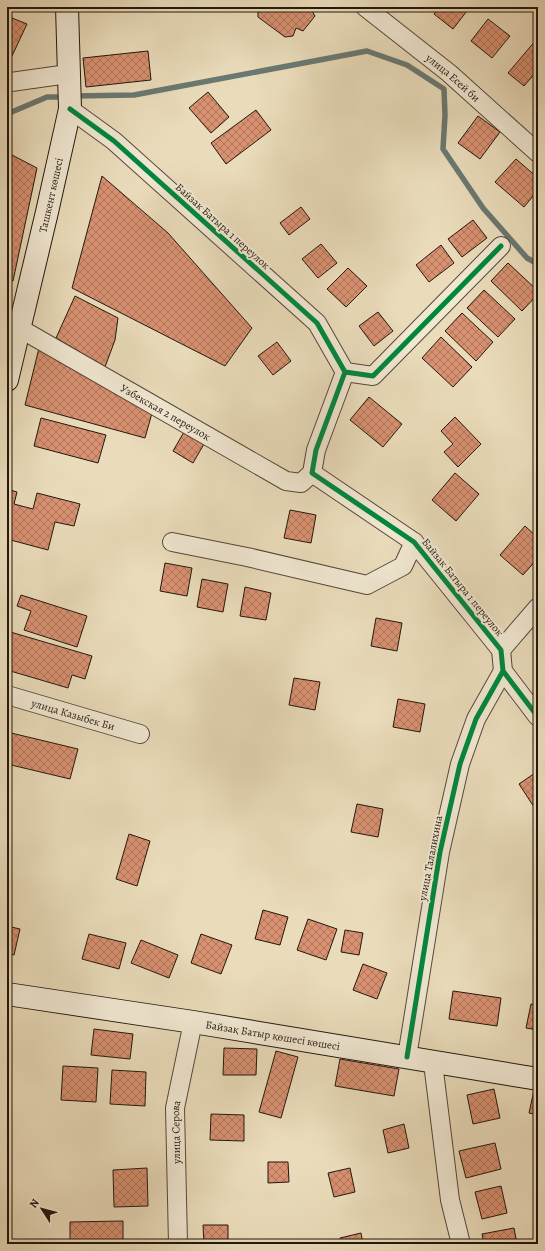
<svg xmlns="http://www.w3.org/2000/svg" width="545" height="1251" font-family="Alegreya,serif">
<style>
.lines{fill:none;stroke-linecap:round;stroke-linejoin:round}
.stream{stroke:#6a7972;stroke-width:5.5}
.building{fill:url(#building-cross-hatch);stroke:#23170c}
.minor-casing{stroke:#554838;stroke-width:20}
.secondary-casing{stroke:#23170c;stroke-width:24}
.minor{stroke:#f1e8d3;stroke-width:18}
.secondary{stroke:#f1e8d3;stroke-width:22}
.cycleway-casing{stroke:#f1e8d3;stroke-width:8}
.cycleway{stroke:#00873e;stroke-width:5}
.labels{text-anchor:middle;stroke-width:4;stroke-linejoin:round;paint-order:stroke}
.street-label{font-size:11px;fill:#23170c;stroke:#f1e8d3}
</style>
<defs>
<pattern id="building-cross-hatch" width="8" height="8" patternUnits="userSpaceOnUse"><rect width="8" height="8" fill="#d89171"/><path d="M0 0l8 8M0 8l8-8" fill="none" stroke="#af755b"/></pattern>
</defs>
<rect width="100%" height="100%" fill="#eadcbb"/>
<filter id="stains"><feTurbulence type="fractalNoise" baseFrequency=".005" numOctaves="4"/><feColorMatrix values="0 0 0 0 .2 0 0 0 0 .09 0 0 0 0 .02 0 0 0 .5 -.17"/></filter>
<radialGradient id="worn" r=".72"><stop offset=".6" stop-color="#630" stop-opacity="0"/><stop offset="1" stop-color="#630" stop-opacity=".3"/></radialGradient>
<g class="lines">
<path class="stream" d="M74,96l60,-1 233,-44 40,14 37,24 1,26 -2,34 40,59 44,50 11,6
M7,114l40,-17h18"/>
</g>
<path class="building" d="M258,7h54v4l3,5 -12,15 -7,-3 -3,8 -8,1 -27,-20z
M439,7h31l-17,22 -19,-15z
M7,16l20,8 -15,32 -5,-2z
M488,19l22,17 -18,22 -21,-17z
M536,40l2,2v28l-14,16 -16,-13z
M148,51l3,29 -65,7 -3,-29z
M208,92l21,25 -18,16 -22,-25z
M256,110l15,20 -45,34 -15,-21z
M478,116l22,16 -20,27 -22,-16z
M10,154l27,14 -24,113 -6,-2v-122z
M516,159l22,19v12l-14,17 -29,-25z
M102,176l66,57 84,95 -27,38 -153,-78z
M301,207l9,12 -21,16 -9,-12z
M473,220l14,18 -25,19 -14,-18z
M321,244l16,19 -19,15 -16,-19z
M441,245l13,18 -25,19 -13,-17z
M508,263l30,28v3l-16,17 -31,-30z
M348,268l19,18 -21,21 -19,-18z
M484,290l31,29 -17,18 -31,-29z
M75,296l43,22 -3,22 -10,27 -49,-29z
M378,312l15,19 -19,15 -15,-20z
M462,313l31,29 -17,19 -31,-30z
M441,337l31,30 -19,20 -31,-29z
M277,342l14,19 -18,14 -15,-19z
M39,348l113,65 -7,25 -120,-33z
M369,397l33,27 -19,23 -33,-27z
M455,417l26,27 -23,23 -14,-15 9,-8 -12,-13z
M41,418l65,17 -8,28 -64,-17z
M184,432l20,12 -11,19 -20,-12z
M455,473l24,21 -23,27 -24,-21z
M7,489l10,3 -3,12 19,5 4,-16 43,11 -6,22 -19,-4 -7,28 -41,-11z
M290,510l26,5 -5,28 -27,-5z
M525,526l13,12v20l-15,17 -23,-20z
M165,563l27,5 -5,28 -27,-5z
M202,579l26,5 -5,28 -26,-5z
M245,587l26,6 -5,27 -26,-4z
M21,595l66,21 -10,31 -53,-17 7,-19 -14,-5z
M376,618l26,5 -5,28 -26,-5z
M7,631l85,25 -7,23 -13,-4 -4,13 -61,-18z
M294,678l26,4 -5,28 -26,-5z
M398,699l27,5 -5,28 -27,-5z
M7,732l71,17 -8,30 -63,-15z
M538,771v37l-2,2 -17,-26z
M357,804l26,5 -5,28 -27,-5z
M129,834l21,7 -13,45 -21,-7z
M263,910l25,7 -8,28 -25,-6z
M308,919l29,10 -11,31 -29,-10z
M7,926l13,3 -6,26 -7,-2z
M345,930l18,3 -4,22 -18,-3z
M89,934l37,9 -7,26 -37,-10z
M201,934l31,11 -11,29 -30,-11z
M141,940l37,15 -9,23 -38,-15z
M363,964l24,9 -10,26 -24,-9z
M453,991l48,7 -4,28 -48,-7z
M531,1004l7,1v25l-12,-2z
M94,1029l39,5 -3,25 -39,-4z
M224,1048l33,1 -1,26h-33z
M276,1051l22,6 -17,61 -22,-6z
M340,1059l59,10 -5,27 -59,-10z
M63,1066l35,2 -2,34 -35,-2z
M112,1070l34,2 -1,34 -35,-2z
M494,1089l6,29 -27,6 -6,-29z
M534,1090l4,1v24l-9,-2z
M211,1114l33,1v26l-34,-1z
M404,1124l5,24 -21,5 -5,-23z
M495,1143l6,26 -35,9 -7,-27z
M268,1162h20l1,20 -21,1z
M147,1168l1,38 -34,1 -1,-37z
M350,1168l5,24 -21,5 -6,-24z
M501,1186l6,27 -25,6 -7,-27z
M123,1221v23h-53v-22z
M203,1225h25v19h-24z
M514,1228l3,16h-33l-2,-10z
M361,1233l2,11h-22l-1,-6z"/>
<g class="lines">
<defs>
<g id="minor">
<path id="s1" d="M365,7l84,66 89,80"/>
<path d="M7,81l4,1 57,-8"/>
<path d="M70,109l44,32 203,182 28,49 28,4 128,-130"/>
<path id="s2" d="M19,328l267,153 15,2 11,-10"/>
<path d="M345,372l-29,78 -4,23 102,69 87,108 2,21 35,46"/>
<path d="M172,542l75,15 120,28 36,-19 11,-24"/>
<path d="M501,650l37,-43"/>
<path id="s3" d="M7,695l133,39"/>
<path d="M407,1057l33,-205 20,-88 16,-45 27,-48"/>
<path d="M433,1063l17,137 11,44"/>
<path id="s4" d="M178,1244l-3,-136 18,-86"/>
</g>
<g id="secondary">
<path id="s5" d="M7,380l40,-168 23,-103 -3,-102"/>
<path id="s6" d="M7,994l186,28 345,57"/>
</g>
</defs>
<use href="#minor" class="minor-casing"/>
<use href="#secondary" class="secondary-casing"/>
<use href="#minor" class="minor"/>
<use href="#secondary" class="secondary"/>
<defs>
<path id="cycleway" d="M70,109l44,32 203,182 28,49 28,4 128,-130
M345,372l-29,78 -4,23 102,69 87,108 2,21 35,46
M407,1057l33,-205 20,-88 16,-45 27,-48"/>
</defs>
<use href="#cycleway" class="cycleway-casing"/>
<use href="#cycleway" class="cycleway"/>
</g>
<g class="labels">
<g class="street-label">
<text dy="4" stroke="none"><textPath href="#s1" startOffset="113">улица Есей би</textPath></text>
<text dy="4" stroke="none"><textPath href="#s5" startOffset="190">Ташкент көшесі</textPath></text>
<text transform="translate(223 226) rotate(42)" y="4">Байзак Батыра 1 переулок</text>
<text dy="4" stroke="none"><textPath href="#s2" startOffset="169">Узбекская 2 переулок</textPath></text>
<text transform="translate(463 587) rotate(51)" y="4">Байзак Батыра 1 переулок</text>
<text dy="4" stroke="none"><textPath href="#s3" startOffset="69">улица Казыбек Би</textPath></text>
<text transform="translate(430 858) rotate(-79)" y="4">улица Талалихина</text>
<text dy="4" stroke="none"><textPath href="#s6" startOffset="269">Байзақ Батыр қөшесі көшесі</textPath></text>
<text dy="4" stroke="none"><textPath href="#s4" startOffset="112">улица Серова</textPath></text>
</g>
</g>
<rect width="545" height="1251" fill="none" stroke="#eadcbb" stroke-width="24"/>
<rect x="8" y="8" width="529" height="1235" fill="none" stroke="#23170c" stroke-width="2"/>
<rect x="12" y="12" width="521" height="1227" fill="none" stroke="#23170c"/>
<g transform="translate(42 1209) rotate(306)" stroke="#f1e8d3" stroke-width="3" paint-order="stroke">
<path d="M0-3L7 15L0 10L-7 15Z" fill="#23170c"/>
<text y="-6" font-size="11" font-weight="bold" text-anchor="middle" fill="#23170c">N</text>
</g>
<rect width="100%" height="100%" filter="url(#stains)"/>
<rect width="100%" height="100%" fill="url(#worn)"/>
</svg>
